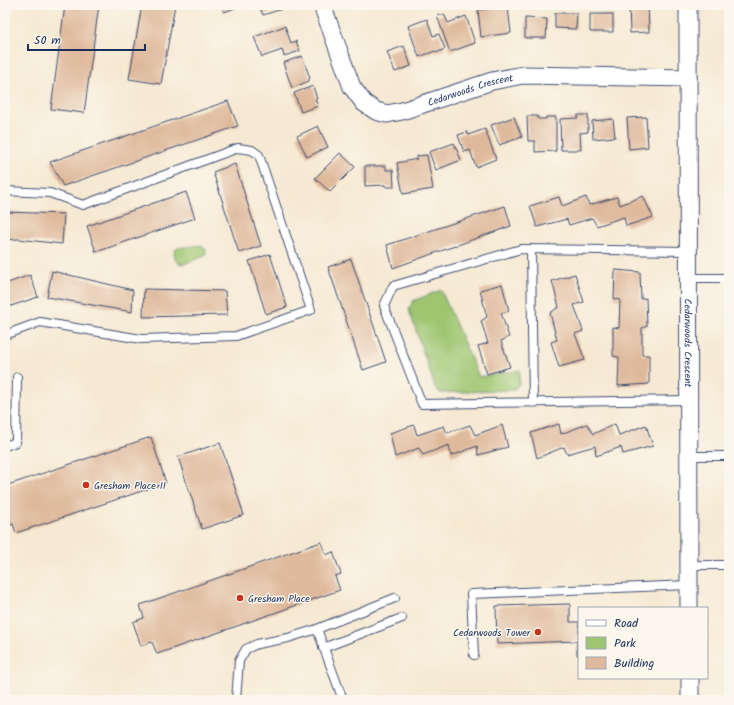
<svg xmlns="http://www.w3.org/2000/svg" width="734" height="705" font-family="Kalam,sans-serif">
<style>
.green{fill:#9ec671;stroke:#5c7a68}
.building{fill:#dfb99b}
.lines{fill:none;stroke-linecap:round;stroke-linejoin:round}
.lane-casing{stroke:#3c4b70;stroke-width:10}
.street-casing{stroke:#3c4b70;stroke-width:19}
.lane{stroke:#fff;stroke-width:8}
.street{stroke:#fff;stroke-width:17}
.poi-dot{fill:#c8321e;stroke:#fbf7ec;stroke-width:1.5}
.labels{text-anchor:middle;stroke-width:3;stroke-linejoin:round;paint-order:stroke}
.street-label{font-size:10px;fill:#1b2f5e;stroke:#fbf7ec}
.poi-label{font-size:10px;fill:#1b2f5e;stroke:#fbf7ec;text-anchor:start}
</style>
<rect width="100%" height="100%" fill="#fbf7ec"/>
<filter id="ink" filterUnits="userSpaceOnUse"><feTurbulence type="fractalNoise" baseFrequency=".025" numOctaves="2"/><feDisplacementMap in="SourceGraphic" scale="8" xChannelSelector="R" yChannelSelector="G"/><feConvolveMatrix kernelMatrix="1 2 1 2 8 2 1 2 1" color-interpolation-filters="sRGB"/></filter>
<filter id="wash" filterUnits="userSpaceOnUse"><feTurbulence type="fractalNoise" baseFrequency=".012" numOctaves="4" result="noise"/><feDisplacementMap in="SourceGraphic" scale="16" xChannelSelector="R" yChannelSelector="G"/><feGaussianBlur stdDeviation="0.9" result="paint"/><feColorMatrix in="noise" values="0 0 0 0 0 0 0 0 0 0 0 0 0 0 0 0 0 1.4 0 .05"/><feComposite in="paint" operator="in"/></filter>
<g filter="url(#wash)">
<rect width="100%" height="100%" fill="#f6e9d3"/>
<path class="green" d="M202,245l4,5 -1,6 -21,8 -6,-1 -3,-4 -1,-7 3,-4z
M441,290l38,87 41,-7 -1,14 -5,6 -74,3 -5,-6 -26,-77 4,-9z"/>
<g id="blocks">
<path class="building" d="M65,5h34l-15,108 -33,-4z
M142,5h33l-14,79 -32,-5z
M222,5h21l-19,7z
M259,5h22l1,4 -19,6z
M629,5h19l1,27 -19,1z
M508,7l3,26 -30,4 -3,-27z
M555,13h22l-1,16 -21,-1z
M444,14l4,9 18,-7 9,27 -25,9 -13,-36z
M590,14h23v18h-23z
M525,18l22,1 -1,19h-21z
M427,19l6,17 6,-2 6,15 -9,4 -1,-2 -16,6 -11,-31z
M285,26l6,17 5,-2 4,10 -16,5 -2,-6 -20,7 -8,-20z
M404,46l7,20 -16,6 -8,-20z
M302,56l8,22 -1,1v2l-17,7 -9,-25z
M727,85h2v22h-2z
M313,86l4,13h-2l3,7 -17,6 -7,-19z
M228,101l10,25 -175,60 -13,-24z
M578,115h10v17l-8,1 1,17h-20l-1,-31 18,-1z
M527,116h11v3h8v-2h10v34l-21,1v-11h-7z
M514,117l8,20 -23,8 -8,-20z
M646,117l2,30 -19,2 -2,-31z
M613,119l2,18 -22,2 -1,-18z
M318,126l10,21 -21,10 -10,-21z
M485,129l11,30 -20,8 -6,-17 -6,2 -6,-17 9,-3 1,3z
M454,143l7,17 -25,10 -7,-18z
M340,153l15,14 -25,25 -15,-14z
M427,155l6,34 -30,5 -6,-31 20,-4v-3z
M235,164l26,82 -22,7 -26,-81z
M365,166h21v4h7l1,17h-8l-1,-2 -20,1z
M186,192l9,26 -99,34 -9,-26z
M643,196l10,21 -27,9 -2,-9 -27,9 -5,-8 -23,7 -2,-6 -30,8 -7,-21 29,-9 3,9 24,-9 3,8 28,-8 3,8z
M505,206l6,20 -118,42 -6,-23z
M5,212l59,2 -2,30 -44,-5 -13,1z
M270,254l17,53 -21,7 -17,-53z
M351,259l35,103 -23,8 -35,-103z
M615,270l25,2 1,27 5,-1 1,28 -5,2v27h7v29l-31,2 1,-29 -6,-1v-29l6,1 1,-28 -6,-1z
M52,271l81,19 -1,22 -85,-15z
M575,274l9,28 -10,3 9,26 -8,3 10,26 -26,7 -8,-25 6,-2 -7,-27 9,-6 -7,-26z
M30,275l8,22 -33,11v-24z
M502,284l7,27 -8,2 8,24 -8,4 9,26 -23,7 -9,-28 10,-3 -7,-22 6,-4 -7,-27z
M144,289l81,2 2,24 -84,2z
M559,424l2,10 26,-10 6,10 22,-10 4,11 27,-10 7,21 -30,8 -2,-7 -25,9 -1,-10 -28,8 -3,-7 -27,11 -6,-25z
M414,425l3,10 27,-9 3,7 23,-8 5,10 27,-10 6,22 -30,8 -1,-9 -26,10 -2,-11 -26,10 -4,-7 -24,9 -5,-24z
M151,437l15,46 -150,50 -3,-9 -8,2v-40z
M220,443l24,72 -42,14 -24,-72z
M321,542l5,13 7,-3 8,22 -6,2 5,14 -183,64 -5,-12 -11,4 -8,-24 11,-4 -4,-13z
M570,604v18h9v33h-2v-14l-80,3 -1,-38z"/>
</g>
</g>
<g filter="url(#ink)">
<use href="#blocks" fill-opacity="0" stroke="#3c4b70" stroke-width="1"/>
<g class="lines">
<defs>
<path id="lane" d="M5,191l45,2 33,12 155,-57 14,2 7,5 52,155 -75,26 -95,3 -101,-17 -35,13
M531,249l2,154
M689,251l-168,-2 -128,37 -9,20 38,98 267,-4
M688,278h41
M5,446l11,-4 1,-65
M689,456h40
M689,565h40
M317,629l78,-31
M323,648l79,-30
M474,655l-3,-61 218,-9
M236,700l3,-39 7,-12 11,-5 31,-6 29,-9 26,71"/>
<g id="street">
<path id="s1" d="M322,5l30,82 12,16 12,8 11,3 15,-3 90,-30 31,-6 165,3"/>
<path id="s2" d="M688,5l1,603"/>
<path d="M690,678v22"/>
</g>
</defs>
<use href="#lane" class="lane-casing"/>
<use href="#street" class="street-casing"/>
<use href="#lane" class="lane"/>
<use href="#street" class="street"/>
</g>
</g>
<g class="poi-dot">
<circle cx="86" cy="485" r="4"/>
<circle cx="240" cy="598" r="4"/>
<circle cx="538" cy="632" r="4"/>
</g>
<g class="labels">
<g class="street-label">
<text dy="4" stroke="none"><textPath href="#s1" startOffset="220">Cedarwoods Crescent</textPath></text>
<text dy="4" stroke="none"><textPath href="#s2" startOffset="338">Cedarwoods Crescent</textPath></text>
</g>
<g class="poi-label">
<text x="94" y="489">Gresham Place II</text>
<text x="248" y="602">Gresham Place</text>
<text x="530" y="636" text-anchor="end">Cedarwoods Tower</text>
</g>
</g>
<rect width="734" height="705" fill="none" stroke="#fbf7ec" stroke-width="20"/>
<rect x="578" y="607" width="130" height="72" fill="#fbf7ec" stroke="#a1a7b3"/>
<rect x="586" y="620" width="20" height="6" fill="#ffffff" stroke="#a1a7b3"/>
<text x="614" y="627" font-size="12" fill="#1b2f5e">Road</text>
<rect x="586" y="637" width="20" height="12" fill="#9ec671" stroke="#a1a7b3"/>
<text x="614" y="647" font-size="12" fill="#1b2f5e">Park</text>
<rect x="586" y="657" width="20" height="12" fill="#dfb99b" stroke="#a1a7b3"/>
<text x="614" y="667" font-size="12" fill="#1b2f5e">Building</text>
<path d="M28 44v6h117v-6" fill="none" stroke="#1b2f5e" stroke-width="2"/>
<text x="34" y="44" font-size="12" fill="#1b2f5e" stroke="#fbf7ec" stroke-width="3" paint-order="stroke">50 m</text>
</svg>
